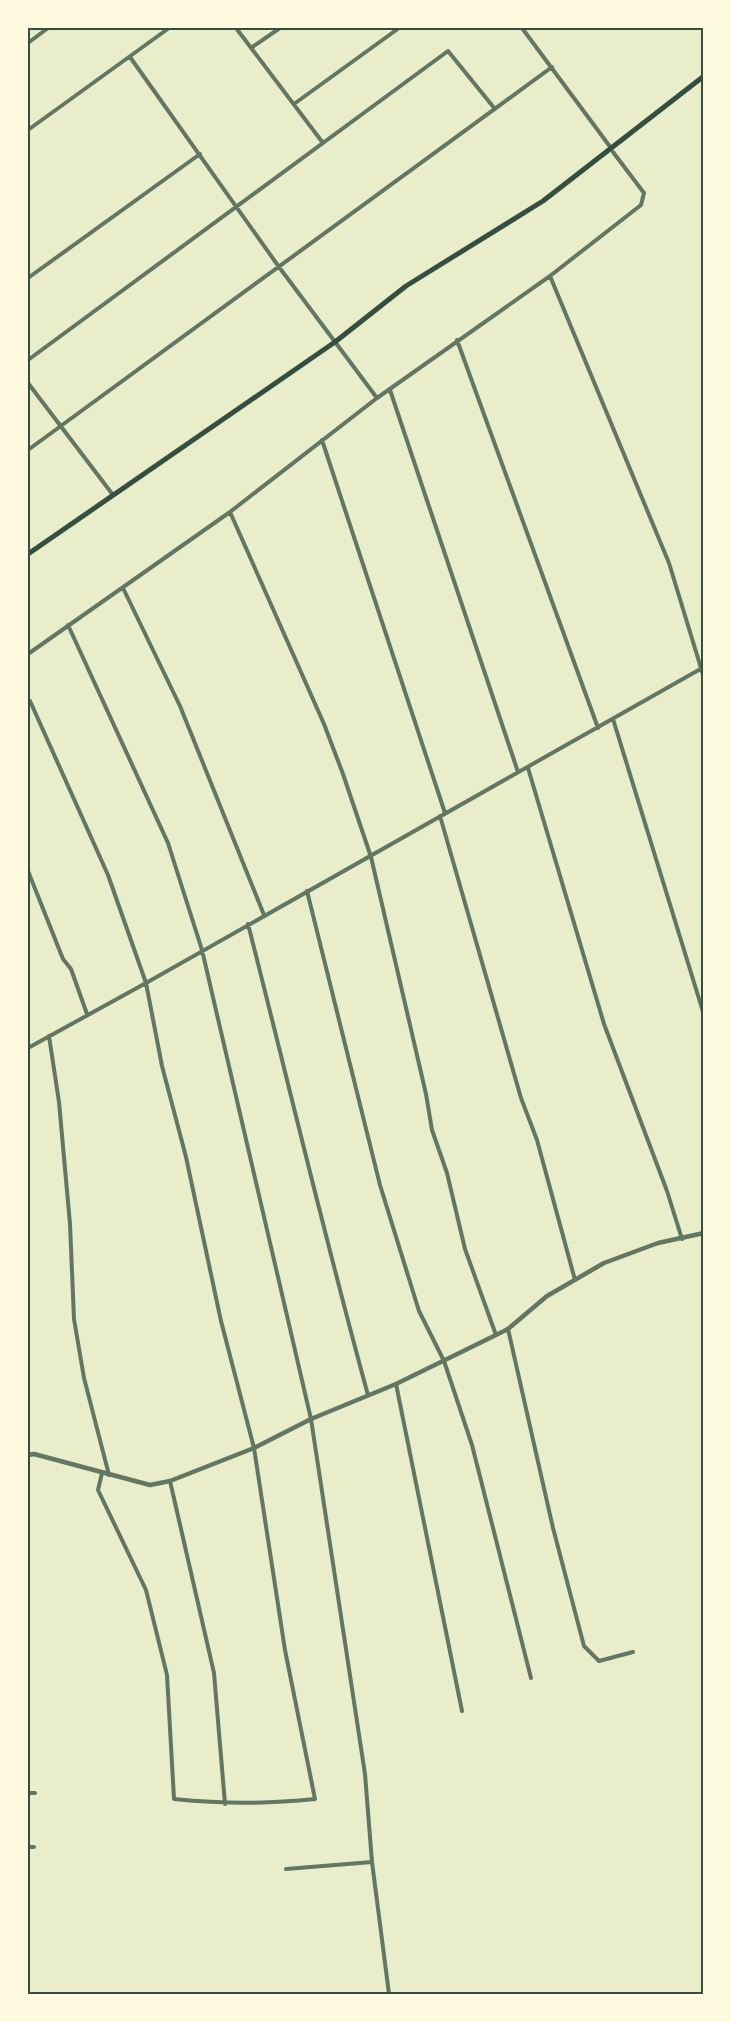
<svg xmlns="http://www.w3.org/2000/svg" width="731" height="2022" font-family="Merriweather,serif">
<style>
.lines{fill:none;stroke-linecap:round;stroke-linejoin:round}
.minor{stroke:#617663;stroke-width:4}
.tertiary{stroke:#617663;stroke-width:4.5}
.secondary{stroke:#344e41;stroke-width:5}
.neatline{fill:none;stroke:#344e41;stroke-width:2}
</style>
<rect width="100%" height="100%" fill="#e9edc9"/>
<g class="lines">
<path class="minor" d="M236,28l87,115
M522,28l89,120
M28,43l20,-15
M251,48l29,-20
M130,57l149,210 98,131
M294,104l105,-76
M28,130l141,-102
M550,276l119,287 35,115
M28,278l172,-124
M457,340l141,388
M28,360l420,-309 47,58
M28,383l85,112
M390,390l128,382
M322,440l123,373
M28,450l524,-383
M230,512l94,212 19,50 28,83 55,237 6,36 15,43 18,76 31,86
M123,588l57,118 84,209
M68,625l100,218 34,107 109,469 54,355 7,88 17,132
M28,654l202,-142 147,-114 173,-122 91,-71 3,-12 -31,-41
M30,701l78,174 38,108 16,83 24,91 35,164 33,127 31,202 30,149c-51,5 -90,5 -141,0l-7,-124 -21,-85 -48,-100 4,-17
M613,719l91,296
M528,768l76,256 63,167 15,48
M440,816l81,282 16,42 38,140
M28,871l35,88 8,10 16,45
M307,891l73,294 39,126 25,50 28,84 59,233
M248,924c40,157 77,315 120,471
M49,1036l10,66 11,122 4,95 10,59 25,97
M28,1048l118,-65 558,-316
M508,1329l45,199 31,118 15,15 34,-9
M396,1384l66,327
M170,1481l44,192 11,131
M28,1793h7
M28,1847h6
M286,1869l86,-7"/>
<path class="tertiary" d="M28,1455l6,-1 116,31 20,-4 84,-33 57,-29 85,-35 100,-49 12,-6 39,-33 57,-33 54,-20 46,-10"/>
<path class="secondary" d="M28,554l307,-212 71,-56 137,-85 161,-125"/>
</g>
<rect width="731" height="2022" fill="none" stroke="#fefae0" stroke-width="58"/>
<rect x="29" y="29" width="673" height="1964" class="neatline"/>
</svg>
